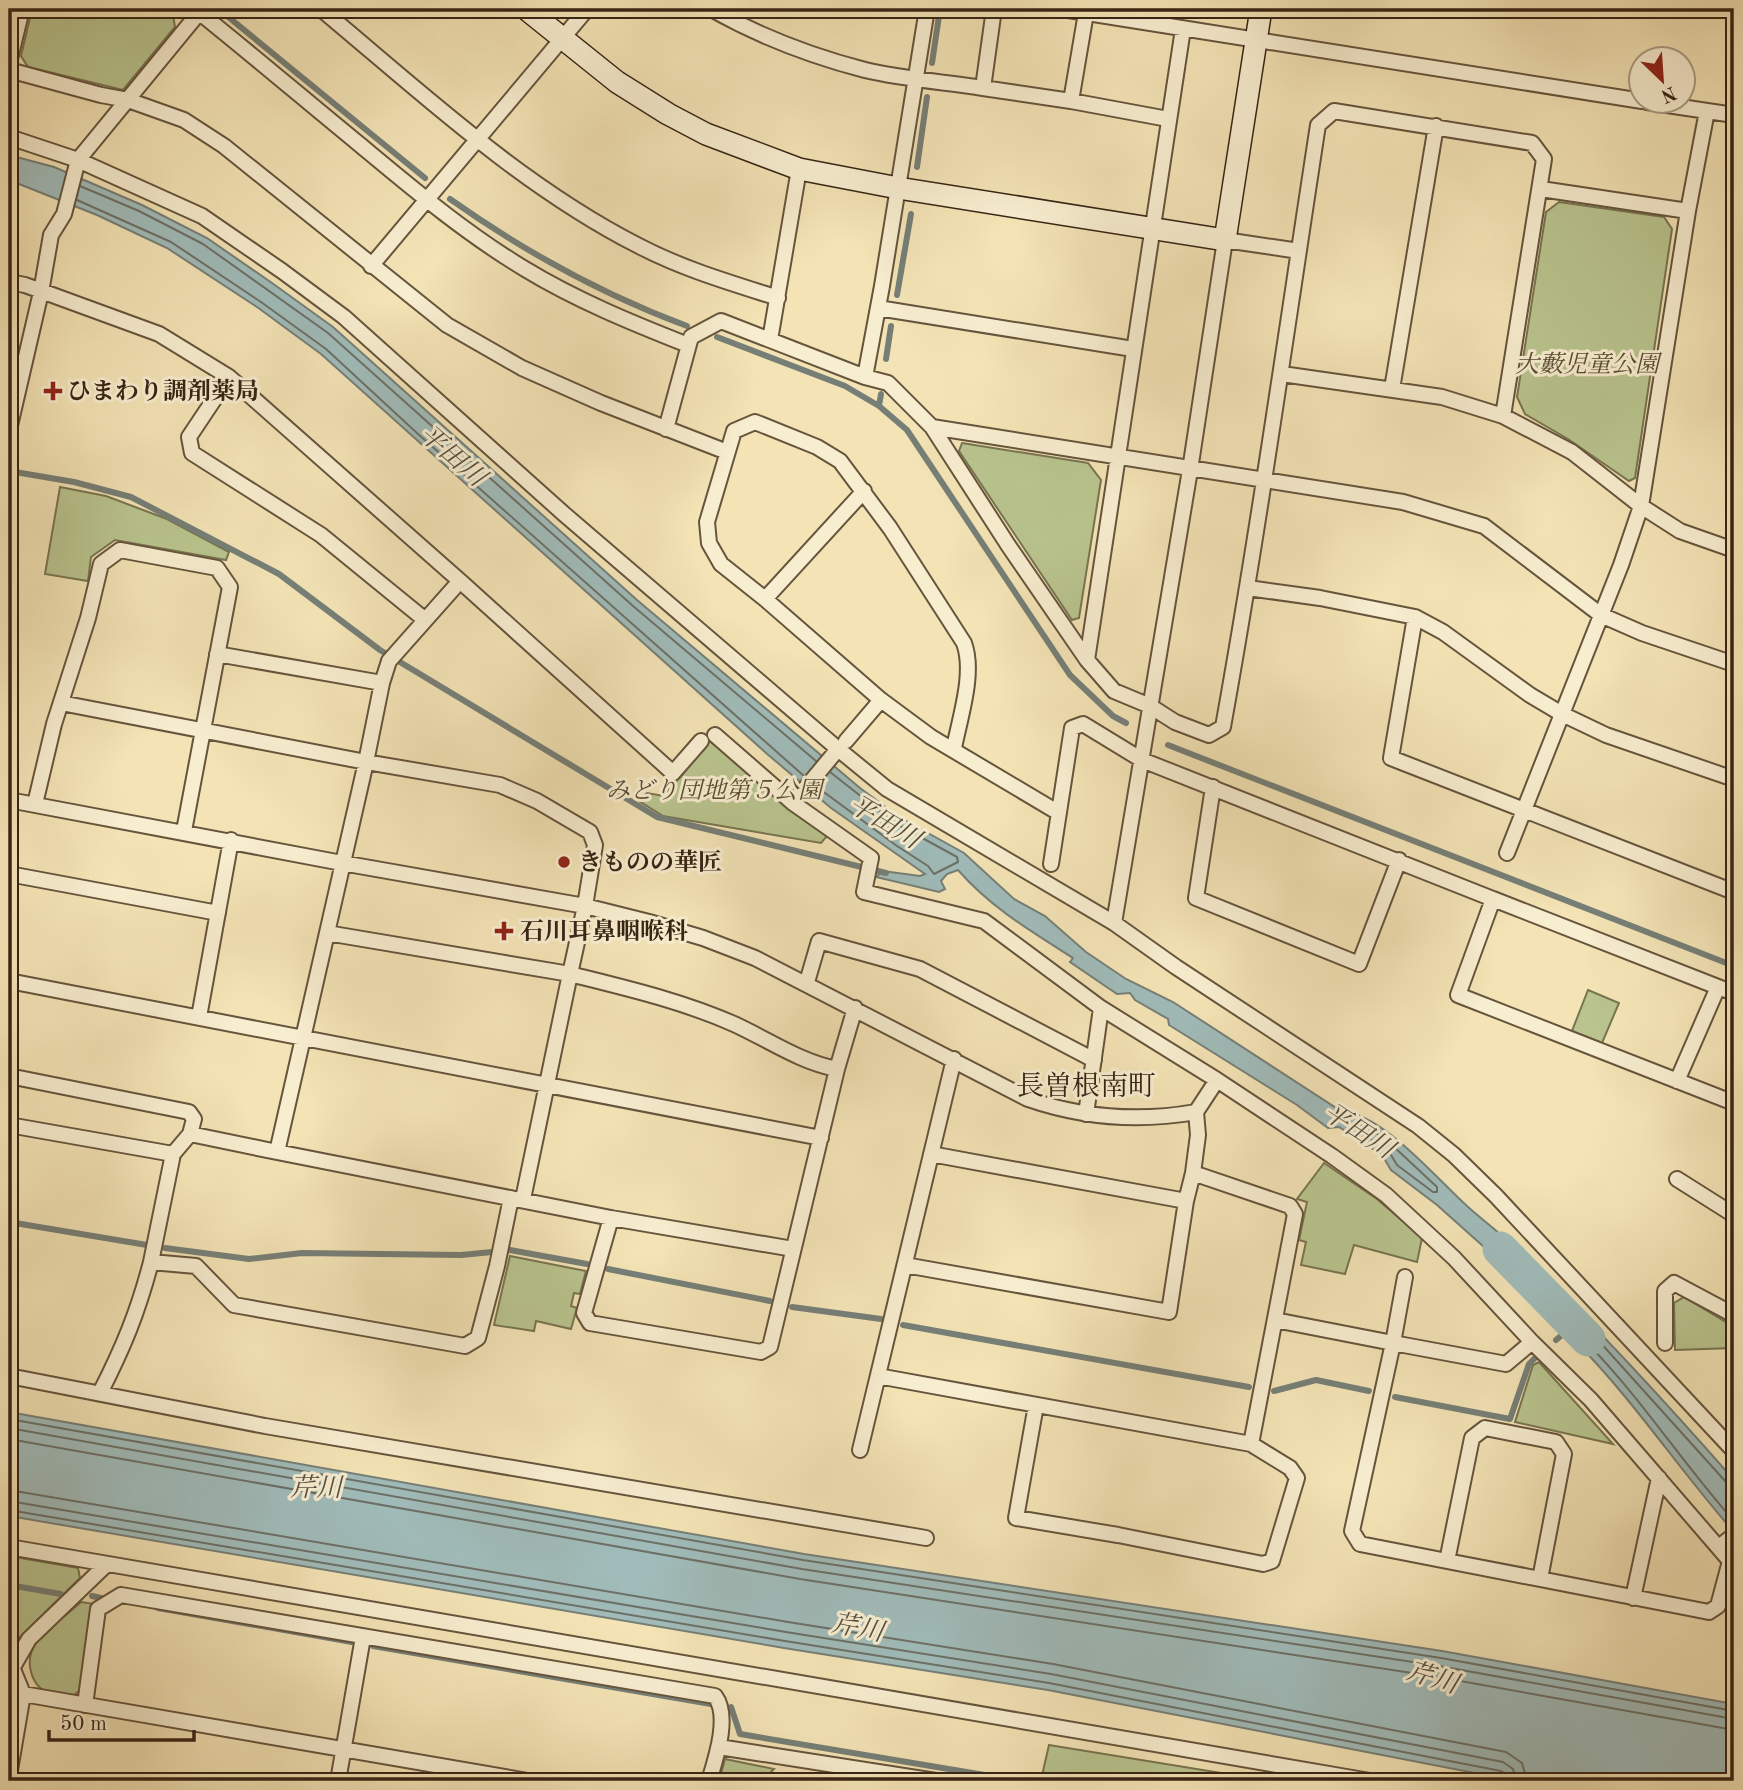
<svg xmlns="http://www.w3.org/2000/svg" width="1743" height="1790" font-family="'Old Standard TT','Noto Serif JP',serif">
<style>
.green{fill:#b9c48e;stroke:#787451;stroke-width:2}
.water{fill:#a0bbb9;stroke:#767f77;stroke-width:2}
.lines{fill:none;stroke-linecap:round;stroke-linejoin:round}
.shore{stroke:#6c7066;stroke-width:2}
.stream{stroke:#767f77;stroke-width:6}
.river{stroke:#a0bbb9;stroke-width:35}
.street-casing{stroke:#66543c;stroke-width:18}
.secondary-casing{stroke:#372414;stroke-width:24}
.street{stroke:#f7edcf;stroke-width:14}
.secondary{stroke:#f7edcf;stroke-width:21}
.poi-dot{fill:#8f2418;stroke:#f7edcf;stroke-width:2.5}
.labels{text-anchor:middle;stroke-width:6;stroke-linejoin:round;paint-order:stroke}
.park-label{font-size:24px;font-style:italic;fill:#584c32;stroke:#f7edcf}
.poi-label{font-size:24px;font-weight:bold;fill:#372414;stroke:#f7edcf;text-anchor:start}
.water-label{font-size:26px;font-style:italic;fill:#565146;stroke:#f7edcf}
.quarter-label{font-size:28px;fill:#372414;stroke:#f7edcf}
</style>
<rect width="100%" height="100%" fill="#f3e3b5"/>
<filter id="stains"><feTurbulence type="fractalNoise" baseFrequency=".00286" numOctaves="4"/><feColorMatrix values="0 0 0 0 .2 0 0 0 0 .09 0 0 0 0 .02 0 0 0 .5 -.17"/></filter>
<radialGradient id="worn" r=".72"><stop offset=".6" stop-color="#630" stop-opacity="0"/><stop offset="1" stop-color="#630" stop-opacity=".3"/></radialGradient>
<path class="green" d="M32,9h140l3,18 -52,63 -95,-23 -7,-11z
M1559,202l105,15 8,12 -37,249 -6,3 -61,-42 -43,-25 -8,-17 29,-185z
M962,443l126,20 13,17 -22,138 -7,2 -113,-169z
M60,487l46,9 61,23 62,33 -3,8 -111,-20 -24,17 -3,24 -43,-7z
M710,741l65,56 53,38 -7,8 -158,-27 -24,-15 8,-8 17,3z
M1588,990l31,13 -17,40 -30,-12z
M1324,1163l53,36 45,39 -5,24 -63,-17 -9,29 -44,-9 5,-23 -7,-2 8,-38 -10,-3z
M510,1256l76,15 -6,23 -6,-1 -3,13 6,2 -6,21 -35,-8 -2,10 -40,-6z
M1684,1297l50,30v21l-59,2 -1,-47z
M1539,1362l74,82 -98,-22 18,-57z
M9,1556l69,12 2,10 -68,67 -3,-3z
M81,1602l13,2 -15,87 -6,5c-7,-1 -16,0 -22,-2 -21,-7 -27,-34 -15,-51 11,-15 31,-28 45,-41z
M1049,1745l191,31 -1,5h-192l-6,-1z
M725,1759l49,10 -12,12h-43z"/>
<path class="water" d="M9,155l45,12 88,38 65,33 65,45 61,44 304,273 223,188 39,29 65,36 50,46 31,17 41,36 40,27 47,23 168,109c42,3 95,67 126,95 14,13 30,24 44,38 79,75 152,155 223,236v52c-54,-61 -99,-130 -156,-188l3,-4 -41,-58 -12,1 -44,-36 -47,-42 -46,-35 -9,-15 -43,-28 -11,1 -31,-23 -128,-80 -1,-6 -33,-19 -5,-7 -13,1 -47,-32 3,-4c-41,-26 -83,-51 -115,-88l-11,4 -6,7 4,8 -6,3 -63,-15 7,-6 37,5 5,-2 -94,-66 -65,-55 -445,-399 -64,-47 -90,-59 -70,-33 -88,-35z
M9,1412l795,142 638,97 292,53v77h-218l-468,-91 -264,-42 -775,-132z"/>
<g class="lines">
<path class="shore" d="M80,186l59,25 64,33 125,89 305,273 183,155
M77,200l94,42 90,60 65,47 92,85 386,342
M817,787l80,59 31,20 6,8 24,-12 -1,-5 -62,-34 -65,-51
M1356,1124c9,0 21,9 28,15v4l-4,2 -23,-15z
M1393,1146l44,41v5h-4l-36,-27 -9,-15 1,-4z
M9,1419l794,141 638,98 293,53
M9,1428l793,141 637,97 295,53
M9,1439l791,140 638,98 296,53
M1734,1484l-8,-2 -128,-142 -6,-6 -4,1v9c54,55 95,120 146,177
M9,1490l779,132 265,42 453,88 16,11 5,18
M9,1501l777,131 265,42 452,88 10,7 3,12
M9,1510l776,131 264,42 452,88 5,3 2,7"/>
<path class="stream" d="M221,11l204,167
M932,63l8,-54
M917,167l10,-70
M450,199c75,53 151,95 237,127
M897,295l14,-81
M717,337l128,49 34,20 28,24 163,245 43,41 13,7
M886,359l5,-33
M879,406l2,-12
M9,471l65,11 57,15 148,77 101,76 277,167 229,56
M1168,745l566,221
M9,1222l138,23
M165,1248l84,11 53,-6 159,2 31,-3
M510,1250l77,14
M608,1269l162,32
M792,1307l89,12
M903,1325l346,62
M1556,1340l19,-16
M1274,1391l42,-11 53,11
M1395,1397l115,22 19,-55 6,-6
M9,1585l52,9
M92,1596l9,2
M158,1608l194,34
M373,1646l338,58
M731,1707l9,27 280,47"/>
<path class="river" d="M1500,1249l88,90"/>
<defs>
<path id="street" d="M195,9c55,44 109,90 164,135 53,44 106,89 166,125 51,31 107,54 163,76
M321,9c101,84 200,177 318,237 44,23 92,37 139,52
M711,9c48,27 100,47 154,61 38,9 79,12 118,18l11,-79
M1062,9l580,92
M9,63l13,-54
M9,70l92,25 27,5 56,20 40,26 223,179 75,43 79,35 126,49
M983,88l88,13 97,18
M1071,101l15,-88
M1647,102l87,13
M9,137l69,23 124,56 80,55 62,46 220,197 274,235 -45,54
M1541,189l147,22
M371,266l216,-257
M9,282l16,3 134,49 70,43
M878,308l255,41
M770,340l29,-171
M1282,374l160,23 61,19 69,36 69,54 39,25 54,19
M865,377l17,-91 45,-277
M1392,389l44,-263
M932,427l471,75 81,24 117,89 41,18 92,31
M666,429l25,-92 30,-16 144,56 23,6 44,44 76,118 79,115 27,31 36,15 25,16 34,13 14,-8c36,-200 64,-401 95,-602l16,-14 198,32 12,16 -41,257
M9,430l32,-138 10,-57 13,-21 14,-54 124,-151
M1248,588l72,10 95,19 28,15 87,63 32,19 44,21 128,44
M765,599l99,-108
M1415,617l-24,141 343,134
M424,619l-103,-84 -129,-82 -3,-16 40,-60 231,204
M217,654l165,29 -16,79 -89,390 334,66 182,31
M1087,660l96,-631
M382,683l7,-22 71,-80 213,192 28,-32
M61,703l305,59 134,23 37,16 53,31 5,13 -10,61 -15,68 -243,-41
M715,735l78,68 78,55 -7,34 120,29 117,87 116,72 115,76 54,39 68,63 78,84 59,58 139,161 -12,45 -9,6 -169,-33
M846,741l35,-41
M954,748c6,-31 21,-75 10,-105l-74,-115 -50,-67 -23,-14 -62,-25 -21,9 -27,91 2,21 12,21 44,35 116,101 50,37 128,76
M838,749l49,40 227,134 62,44 242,159 36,29 42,41 238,255
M1213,787l-17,111 163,66 40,-104
M9,800l333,63 243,43 64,16 54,16 52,20 273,141c55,19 111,23 168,13
M35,804l19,-80 34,-106 13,-54 19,-14 97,18 13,19 -46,244
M1507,853l114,-288 20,-59 47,-295 19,-100
M1051,864l21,-136 11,-4 59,36 351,139
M9,874l209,39
M1114,923l76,-453 35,-230 74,11
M9,981l812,157
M807,982l12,-41 101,28 174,91
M1718,987l16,6
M199,1017l32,-177
M9,1076l180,36 5,7 -4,15
M1677,1081l41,-94 -225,-88 -35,96 276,108
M1086,1114l15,-106
M9,1125l164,29
M931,1154l255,47
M1193,1173l5,-38 -2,-23 21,-32
M1677,1179l57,36
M523,1199l47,-225c56,14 112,27 164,50 35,16 66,38 103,45
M611,1218l-27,95 6,10 171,29 9,-5 67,-278 18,-61
M151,1262l22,-108 17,-20 87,18
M1275,1320l118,23 12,-66
M1665,1343v-52l9,-8 60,32
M9,1376l256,50 661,112
M878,1376l373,68 44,-230 -5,-8 -97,-33 -7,28 -17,111 -264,-47
M100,1393c23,-45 38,-81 51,-131l45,4 38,39 231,41 13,-8 19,-72 14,-68
M1036,1405l-20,113 102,17 145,29 9,-3 25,-83 -7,-10 -39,-24
M860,1450l94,-391
M9,1547l1361,234
M1719,1547l15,-12
M1447,1561l93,18 24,-125 -8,-12 -71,-14 -13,10 -25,123 -87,-17 -8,-13 41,-188 113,21 26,-22
M1633,1598l26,-120
M9,1669l4,-2 16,-28 78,-75
M9,1690l14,4 505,87
M85,1705l13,-96 23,-14 594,101c15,20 1,62 -6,85
M719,1747l217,34
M9,1776l14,-82 -13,-32
M338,1781l25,-144"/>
<path id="secondary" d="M526,9l91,73 51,32 38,20 93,35 99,19 327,52 36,-231"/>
</defs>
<use href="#street" class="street-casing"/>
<use href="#secondary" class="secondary-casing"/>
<use href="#street" class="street"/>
<use href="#secondary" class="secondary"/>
</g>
<g class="poi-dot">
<path d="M49.5 380.5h7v7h7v7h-7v7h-7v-7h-7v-7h7z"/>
<circle cx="564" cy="862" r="7"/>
<path d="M500.5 920.5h7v7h7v7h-7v7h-7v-7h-7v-7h7z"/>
</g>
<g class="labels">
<g class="park-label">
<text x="1587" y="372">大藪児童公園</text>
<text x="714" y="798">みどり団地第５公園</text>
</g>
<g class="poi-label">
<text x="67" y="399">ひまわり調剤薬局</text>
<text x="578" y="870">きものの華匠</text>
<text x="520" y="939">石川耳鼻咽喉科</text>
</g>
<g class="water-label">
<text transform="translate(453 455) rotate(41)" y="9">平田川</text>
<text transform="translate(885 821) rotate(31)" y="9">平田川</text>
<text transform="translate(1359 1130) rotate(33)" y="9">平田川</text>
<text x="316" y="1496">芹川</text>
<text transform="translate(858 1627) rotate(11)" y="9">芹川</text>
<text transform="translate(1433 1677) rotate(17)" y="9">芹川</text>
</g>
<g class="quarter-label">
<text x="1086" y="1095">長曽根南町</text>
</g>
</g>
<rect width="1743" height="1790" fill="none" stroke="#f3e3b5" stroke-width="35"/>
<rect x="10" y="10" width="1722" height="1769" fill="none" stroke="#372414" stroke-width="3.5"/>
<rect x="18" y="18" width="1708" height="1755" fill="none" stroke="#372414" stroke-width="2"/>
<g transform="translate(1662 80) rotate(155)"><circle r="33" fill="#f7edcf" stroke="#aa9d84" stroke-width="2"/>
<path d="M0-5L12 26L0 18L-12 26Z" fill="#8f2418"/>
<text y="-10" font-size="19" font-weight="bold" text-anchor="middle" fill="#372414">N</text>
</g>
<path d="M49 1730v10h145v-10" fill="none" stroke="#372414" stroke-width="3.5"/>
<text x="60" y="1730" font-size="21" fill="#372414" stroke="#f7edcf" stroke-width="5" paint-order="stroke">50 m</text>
<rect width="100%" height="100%" filter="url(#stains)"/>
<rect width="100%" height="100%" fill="url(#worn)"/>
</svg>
